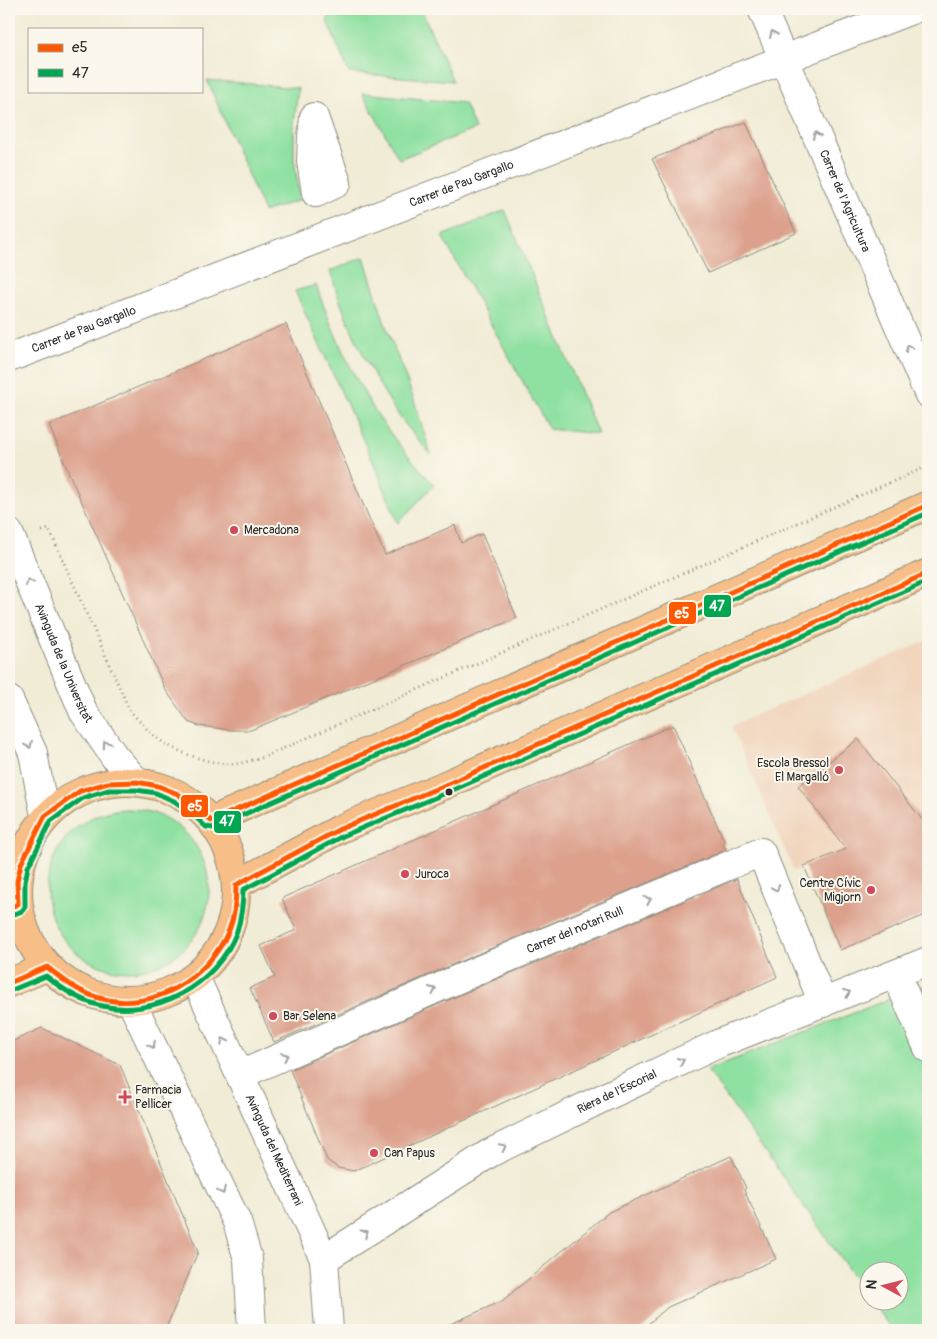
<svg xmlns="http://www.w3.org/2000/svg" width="937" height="1339" font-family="Pangolin,sans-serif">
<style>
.built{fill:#f1d5bd}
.green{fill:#8fe1a1;stroke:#5d8666}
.building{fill:#dca08c}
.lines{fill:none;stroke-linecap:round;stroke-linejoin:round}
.street-casing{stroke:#8e8c80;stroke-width:30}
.primary-casing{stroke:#8e8c80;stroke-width:30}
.path{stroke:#8e8c80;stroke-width:3;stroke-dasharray:1 4;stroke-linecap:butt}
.street{stroke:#fff;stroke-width:28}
.primary{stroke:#f7be87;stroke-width:28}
.bus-1-casing{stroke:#fbf7ec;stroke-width:9}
.bus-2-casing{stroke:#fbf7ec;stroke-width:9}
.bus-1{stroke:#ff5800;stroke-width:5}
.bus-2{stroke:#00a651;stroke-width:5}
.oneway{stroke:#a0a0a0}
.poi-dot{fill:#d1495b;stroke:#fbf7ec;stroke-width:2}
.bus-dot{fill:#2b2b2b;stroke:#fbf7ec;stroke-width:2}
.labels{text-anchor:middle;stroke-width:4;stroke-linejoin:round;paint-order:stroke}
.street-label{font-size:12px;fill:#2b2b2b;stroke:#fbf7ec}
.poi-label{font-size:12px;fill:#2b2b2b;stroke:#fbf7ec;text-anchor:start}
.line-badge{stroke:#fbf7ec;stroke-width:2}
.badge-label{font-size:14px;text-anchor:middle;font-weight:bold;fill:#fff}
</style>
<rect width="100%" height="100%" fill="#fbf7ec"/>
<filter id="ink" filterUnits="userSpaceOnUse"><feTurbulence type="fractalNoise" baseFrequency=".02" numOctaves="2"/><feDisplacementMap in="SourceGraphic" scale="10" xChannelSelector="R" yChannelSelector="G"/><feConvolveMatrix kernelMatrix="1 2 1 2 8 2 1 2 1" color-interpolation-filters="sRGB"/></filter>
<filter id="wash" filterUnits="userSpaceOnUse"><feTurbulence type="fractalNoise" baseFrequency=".0096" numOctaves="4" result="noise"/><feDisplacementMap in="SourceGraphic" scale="20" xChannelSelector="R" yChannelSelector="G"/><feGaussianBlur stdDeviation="1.12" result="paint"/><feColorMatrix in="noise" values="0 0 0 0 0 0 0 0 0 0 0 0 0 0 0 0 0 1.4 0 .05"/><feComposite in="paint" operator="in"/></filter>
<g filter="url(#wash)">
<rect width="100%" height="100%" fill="#f1ecd6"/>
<path class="built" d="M928,640v175l-134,56 -63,-145z"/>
<path class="green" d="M333,9h88l32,72 -104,-8 -22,-52z
M207,80l91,8 -4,36v35l6,41 -36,12z
M362,93l102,10 11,26 -76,30z
M505,210l93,224 -49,-5 -107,-193z
M364,257l20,64 29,76 18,58c-12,-15 -26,-30 -36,-45 -28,-43 -51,-91 -65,-139z
M316,285c17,48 38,95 67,138 15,22 34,42 51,62l-36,38 -23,-57 -80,-175z
M47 890a81 81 0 1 1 162 0a81 81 0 1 1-162 0Z
M928,984v346h-36l-20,-28h28v-30h-30l-1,26 -162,-228z"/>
<g id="blocks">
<path class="building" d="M746,122l50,111 -88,40 -56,-114z
M286,324l99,231 70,-30 6,18 21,-9 35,84 -266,112h-19l-33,-4 -11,-4 -23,-33 -101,-227 -15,-37z
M673,725l52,118 -2,1 3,6 -258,108 -194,84 -24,-54 25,-11 -14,-31 35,-16 -14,-32z
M858,739l70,88v87l-88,36 -36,-84 42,-17 -48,-63z
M737,879l40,98 -423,194 -16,-3 -11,-8 -37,-90 190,-84z
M42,1028l78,37 78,187 -33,78h-156v-287z
M731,1156l15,32 -2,2 32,69 -108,48 -27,23h-204l65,-29 107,-89z"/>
</g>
</g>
<g filter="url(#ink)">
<use href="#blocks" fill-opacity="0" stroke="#8e8c80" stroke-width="1"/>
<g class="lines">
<defs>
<g id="street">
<path id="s1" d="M762,9l166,384"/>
<path d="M314,117l23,66 -21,10 -5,-32 1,-24z"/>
<path id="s2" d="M9,358l905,-349"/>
<path id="s3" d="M9,533l74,178 31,45 23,26"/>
<path d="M9,700l24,53 12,63"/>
<path d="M896,974l32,74"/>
<path id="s4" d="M195,977l129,282 5,71"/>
<path d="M131,1001l106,221 11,37 4,71"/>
<path id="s5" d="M240,1075l234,-103 287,-120 62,151"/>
<path id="s6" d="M324,1259l166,-106 119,-58 111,-52 208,-82"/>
</g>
<path id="primary" d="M18 891a109 109 0 1 1 218 0a109 109 0 1 1-218 0Z
M211,821l717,-316
M236,885l104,-56 103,-43 485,-213
M9,983l38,-16"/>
</defs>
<use href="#street" class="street-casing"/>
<use href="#primary" class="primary-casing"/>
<path class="path" d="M42,531l7,-2 81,182c9,10 18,20 28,28 20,14 53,26 78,25 7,-1 15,-4 23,-5l669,-293"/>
<use href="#street" class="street"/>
<use href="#primary" class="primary"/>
<defs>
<path id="bus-1" d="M9,908l9,-4 -1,-23 4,-17 24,-48 35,-25 28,-8 29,-1 21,4 20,8 17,12 16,15 717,-316
M9,983l38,-16c16,13 31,25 52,31 53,15 109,-19 130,-68 6,-14 7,-30 7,-45l104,-56 103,-43 485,-213"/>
<path id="bus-2" d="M12,915l10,-4 3,-4v-25l3,-15 23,-46 32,-23 26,-8h27l20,3 18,8 16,11 16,15 7,1 715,-315
M12,990l34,-14c16,13 32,24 52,29 56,15 119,-20 139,-74 4,-13 6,-28 6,-41l100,-54 103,-43 482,-212"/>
</defs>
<use href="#bus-1" class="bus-1-casing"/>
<use href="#bus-2" class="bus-2-casing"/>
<use href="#bus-1" class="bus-1"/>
<use href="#bus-2" class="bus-2"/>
</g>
<defs><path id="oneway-chevron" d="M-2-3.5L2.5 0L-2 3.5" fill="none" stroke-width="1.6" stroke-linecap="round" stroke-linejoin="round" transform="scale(1.25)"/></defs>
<g class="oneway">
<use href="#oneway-chevron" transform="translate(773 34) rotate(-113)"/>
<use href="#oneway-chevron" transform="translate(816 135) rotate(-113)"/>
<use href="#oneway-chevron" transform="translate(909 348) rotate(-113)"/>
<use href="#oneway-chevron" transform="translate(29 582) rotate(-113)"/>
<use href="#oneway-chevron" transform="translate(106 744) rotate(-124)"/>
<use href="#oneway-chevron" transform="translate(29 745) rotate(65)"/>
<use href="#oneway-chevron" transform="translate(776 888) rotate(68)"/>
<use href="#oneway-chevron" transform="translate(648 900) rotate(-23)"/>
<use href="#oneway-chevron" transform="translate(433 990) rotate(-24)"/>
<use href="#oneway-chevron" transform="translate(847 993) rotate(-22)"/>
<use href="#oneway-chevron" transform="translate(224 1041) rotate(-115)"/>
<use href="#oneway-chevron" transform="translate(152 1045) rotate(64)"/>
<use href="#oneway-chevron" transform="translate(285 1056) rotate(-24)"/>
<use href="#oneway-chevron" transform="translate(681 1061) rotate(-25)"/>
<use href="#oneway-chevron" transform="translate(503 1147) rotate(-26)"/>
<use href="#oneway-chevron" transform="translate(222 1191) rotate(64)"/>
<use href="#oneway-chevron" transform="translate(365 1233) rotate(-32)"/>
</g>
</g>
<g class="poi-dot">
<circle cx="234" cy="530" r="5"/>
<circle cx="839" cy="770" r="5"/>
<circle cx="405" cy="874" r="5"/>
<circle cx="871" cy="890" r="5"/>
<circle cx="273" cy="1016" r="5"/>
<path d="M122.5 1089.5h5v5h5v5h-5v5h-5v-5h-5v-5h5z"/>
<circle cx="374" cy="1153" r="5"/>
</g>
<circle class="bus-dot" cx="449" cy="792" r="4.5"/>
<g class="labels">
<g class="street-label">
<text dy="4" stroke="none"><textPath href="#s2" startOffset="485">Carrer de Pau Gargallo</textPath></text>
<text dy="4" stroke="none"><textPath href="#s1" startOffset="209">Carrer de l'Agricultura</textPath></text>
<text dy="4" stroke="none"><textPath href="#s2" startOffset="80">Carrer de Pau Gargallo</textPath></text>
<text dy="4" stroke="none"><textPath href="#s3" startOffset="141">Avinguda de la Universitat</textPath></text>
<text dy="4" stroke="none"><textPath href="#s5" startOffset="365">Carrer del notari Rull</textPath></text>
<text dy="4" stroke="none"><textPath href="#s6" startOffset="338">Riera de l'Escorial</textPath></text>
<text dy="4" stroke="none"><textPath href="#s4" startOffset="190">Avinguda del Mediterrani</textPath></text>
</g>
<g class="poi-label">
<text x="244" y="534">Mercadona</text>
<text x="829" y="767" text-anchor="end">Escola Bressol<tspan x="829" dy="14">El Margalló</tspan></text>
<text x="415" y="878">Juroca</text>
<text x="861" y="887" text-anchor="end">Centre Cívic<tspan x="861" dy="14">Migjorn</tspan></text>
<text x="283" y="1020">Bar Selena</text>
<text x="135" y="1094">Farmacia<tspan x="135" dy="14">Pellicer</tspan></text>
<text x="384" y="1157">Can Papus</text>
</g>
</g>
<g class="line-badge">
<rect x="703" y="594" width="29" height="24" rx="5" fill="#00a651"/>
<rect x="668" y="601" width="29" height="24" rx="5" fill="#ff5800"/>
<rect x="180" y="794" width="29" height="24" rx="5" fill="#ff5800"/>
<rect x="213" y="810" width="29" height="24" rx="5" fill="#00a651"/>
</g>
<g class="badge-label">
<text x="717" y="611">47</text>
<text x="682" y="618">e5</text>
<text x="195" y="811">e5</text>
<text x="227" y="826">47</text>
</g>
<rect width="937" height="1339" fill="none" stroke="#fbf7ec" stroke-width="30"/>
<rect x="28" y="28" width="175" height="65" fill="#fbf7ec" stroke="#a8a59f"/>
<rect x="38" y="44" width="25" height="8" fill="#ff5800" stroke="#a8a59f"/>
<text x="72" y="52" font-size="15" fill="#2b2b2b">e5</text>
<rect x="38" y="69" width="25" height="8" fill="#00a651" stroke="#a8a59f"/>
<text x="72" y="78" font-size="15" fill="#2b2b2b">47</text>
<g transform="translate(884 1286) rotate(277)"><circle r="24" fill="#fbf7ec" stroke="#a8a59f"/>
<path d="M0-4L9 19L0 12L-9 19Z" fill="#d1495b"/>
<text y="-8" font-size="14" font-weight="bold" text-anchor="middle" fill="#2b2b2b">N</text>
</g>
</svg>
